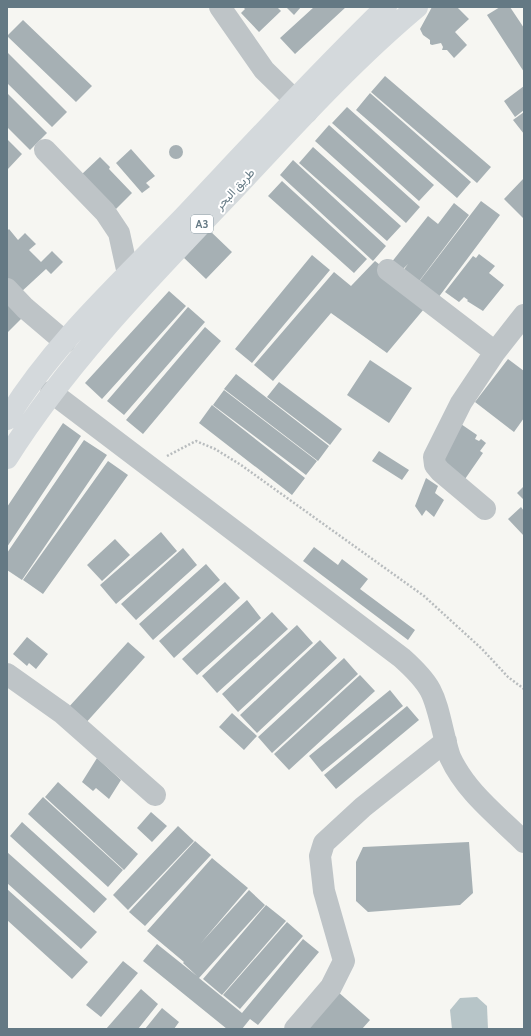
<svg xmlns="http://www.w3.org/2000/svg" width="531" height="1036" font-family="Cabin,Vazirmatn,sans-serif">
<style>
.water{fill:#b7c5c8}
.building{fill:#a6b0b4}
.lines{fill:none;stroke-linecap:round;stroke-linejoin:round}
.path{stroke:#b8bcbe;stroke-width:2.5;stroke-dasharray:2 2;stroke-linecap:butt}
.minor{stroke:#bec4c7;stroke-width:22}
.highway{stroke:#d4d9dc;stroke-width:22}
.labels{text-anchor:middle;stroke-width:4;stroke-linejoin:round;paint-order:stroke}
.shield{fill:#fff;stroke:#92a1a9;stroke-width:1}
.shield-label{font-size:11px;font-weight:bold;fill:#647984}
.street-label{font-size:12px;fill:#647984;stroke:#fff}
</style>
<rect width="100%" height="100%" fill="#f6f6f2"/>
<path class="water" d="M477,997l10,9 1,23h-36l-2,-19 10,-12z"/>
<path class="building" d="M243,7h34l4,4 -22,21 -18,-19 4,-4z
M286,7h15l-7,8z
M314,7h32l-51,47 -15,-16z
M432,7h25l12,12 -14,13 12,13 -13,13 -7,-8h-5l1,-3 -2,-4 -9,2 -2,-1v-4l-7,-5 -3,-6z
M500,7h10l14,21v44l-37,-57z
M23,20l69,66 -16,16 -69,-66z
M7,52l60,60 -15,15 -45,-44z
M385,76l106,91 -14,16 -106,-91z
M524,86v24l-9,7 -11,-16z
M7,93l40,40 -17,17 -23,-23z
M370,93l101,89 -14,16 -101,-88z
M347,107l87,78 -15,16 -87,-78z
M524,112v22l-11,-14z
M329,125l91,82 -14,16 -91,-82z
M7,139l15,15 -15,16z
M169 152a7 7 0 1 1 14 0a7 7 0 1 1-14 0Z
M313,147l88,79 -14,15 -88,-78z
M131,149l24,27 -9,7 4,4 -8,6 -26,-30z
M100,157l10,10 -1,2 23,24 -16,16 -35,-34z
M293,160l93,86 -13,15 -93,-86z
M524,178v41l-20,-20z
M282,181l85,78 -13,14 -86,-77z
M481,201l19,14 -65,87 -20,-15z
M454,203l15,12 -52,69 -15,-12 6,-8 -7,7 -10,-8 37,-47 10,8z
M9,229l9,11 7,-7 11,11 -7,6 12,12 11,-11 11,11 -12,12 -5,-5 -26,24 -13,-14v-48z
M208,229l24,23 -26,27 -24,-23z
M479,254l16,12 -6,7 15,12 -21,26 -16,-10 1,-1 -4,-3 -5,5 -14,-10 28,-36 3,2z
M312,255l18,15 -78,93 -17,-14z
M375,261l54,42 -42,50 -56,-40 -58,68 -19,-16 80,-93 17,14z
M169,291l17,15 -84,93 -17,-16z
M7,300l16,17 -16,16z
M188,307l17,15 -81,93 -17,-14z
M205,327l16,14 -78,93 -17,-14z
M508,359l16,12v47l-10,14 -39,-30z
M370,360l42,28 -23,35 -42,-28z
M236,374l93,72 -11,15 -94,-72z
M279,382l63,47 -12,16 -63,-48z
M224,390l93,71 -11,14 -93,-70z
M212,405l93,73 -13,17 -93,-72z
M458,422l19,13 -2,4 4,2 2,-2 5,4 -6,8 3,2 -18,26 -26,-14z
M63,423l18,13 -74,111v-40z
M84,440l23,15 -85,125 -15,-10v-17z
M379,451l30,19 -7,10 -30,-19z
M108,461l20,14 -85,119 -20,-14z
M426,478l12,8 -3,7 9,7 -10,17 -8,-7 -4,6 -7,-10z
M524,486v14l-7,-7z
M521,507l3,4v25l-16,-17z
M161,532l16,19 -61,53 -16,-19z
M115,539l15,16 -28,26 -15,-16z
M314,547l24,18 4,-6 26,20 -8,10 55,41 -7,10 -105,-79z
M183,548l14,17 -61,55 -15,-16z
M206,564l14,16 -67,60 -14,-16z
M225,582l15,16 -66,60 -15,-17z
M247,600l14,18 -64,57 -15,-16z
M272,612l16,17 -71,64 -15,-17z
M297,625l16,18 -75,69 -16,-18z
M27,637l21,17 -12,15 -7,-6 -2,3 -14,-12z
M320,640l17,18 -80,75 -17,-18z
M128,642l17,15 -61,68 -17,-16z
M344,658l14,16 -86,79 -14,-16z
M360,675l15,16 -86,79 -15,-16z
M390,690l13,16 -81,66 -13,-16z
M407,706l12,14 -83,69 -12,-14z
M232,713l25,23 -13,14 -25,-23z
M97,758l24,22 -12,19 -13,-11 -3,3 -11,-9z
M58,782l80,72 -14,16 -79,-73z
M43,797l80,73 -15,17 -80,-73z
M151,812l16,14 -15,16 -15,-14z
M22,822l85,77 -13,14 -84,-77z
M178,826l16,15 -66,69 -15,-15z
M195,841l16,14 -66,71 -16,-14z
M469,842l4,51 -13,12 -92,7 -12,-11v-39l7,-15z
M7,852l90,80 -16,17 -74,-66z
M212,858l36,30 -47,55 48,-53 16,15 -66,73 43,35 61,-74 16,13 -61,73 -8,-6 -8,10h-15l-84,-68 14,-17 40,32 -14,-13 1,-1 -37,-31z
M7,889l81,73 -16,17 -65,-59z
M266,905l20,16 -64,74 -19,-16z
M287,922l16,14 -63,73 -17,-14z
M123,961l15,12 -37,44 -15,-12z
M141,989l17,15 -20,25h-32z
M337,991l33,29 -8,9h-54z
M162,1008l17,14 -5,7h-29z"/>
<g class="lines">
<path class="path" d="M167,456l29,-15 19,8 26,16 183,131 58,53 26,28 16,12"/>
<path class="minor" d="M220,7l44,63 43,42
M45,150l60,62 14,21 9,41
M388,270l107,82
M7,289l18,19 40,34
M51,392l351,266c30,27 32,35 41,73 2,8 4,18 7,26 16,35 47,58 74,85
M485,509l-45,-38 -5,-6 -1,-8 27,-54 34,-51 29,-37
M7,674l55,39 93,82
M295,1029l36,-42 13,-26 -20,-70 -4,-35 4,-13 39,-36 83,-66"/>
<path class="highway" d="M7,419c46,-75 112,-135 173,-198 68,-72 135,-145 206,-214
M7,458c62,-98 142,-179 221,-262 61,-65 121,-132 189,-189"/>
</g>
<g class="labels">
<rect class="shield" x="191" y="215" width="22" height="18" rx="3"/>
<g class="shield-label">
<text x="202" y="228">A3</text>
</g>
<g class="street-label">
<text transform="translate(235 189) rotate(-47)" y="4">طريق البحر</text>
</g>
</g>
<rect width="531" height="1036" fill="none" stroke="#647984" stroke-width="16"/>
</svg>
